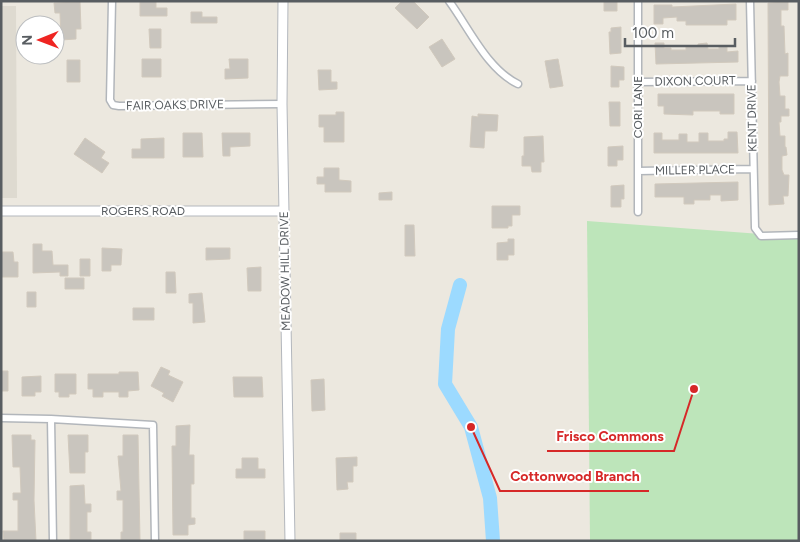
<svg xmlns="http://www.w3.org/2000/svg" width="800" height="542" font-family="Figtree,sans-serif">
<style>
.education{fill:#dedad0}
.green{fill:#bde5ba}
.lines{fill:none;stroke-linecap:round;stroke-linejoin:round}
.river{stroke:#9cdaff;stroke-width:14}
.building{fill:#c9c5be;stroke:#d1c9bd}
.street-casing{stroke:#b2b6bb;stroke-width:9}
.secondary-casing{stroke:#b3b7bd;stroke-width:11}
.street{stroke:#fff;stroke-width:6}
.secondary{stroke:#fff;stroke-width:9}
.labels{text-anchor:middle;stroke-width:4;stroke-linejoin:round;paint-order:stroke}
.street-label{font-size:12px;fill:#585d61;stroke:#fff}
.leader{fill:none;stroke:#d62828;stroke-width:2}
.callout-dot{fill:#d62828;stroke:#fff;stroke-width:2}
.callout-label{font-size:14px;text-anchor:middle;font-weight:bold;fill:#d62828;stroke:#fff;stroke-width:4;stroke-linejoin:round;paint-order:stroke}
</style>
<rect width="100%" height="100%" fill="#ece8df"/>
<path class="education" d="M1,6h15l1,192h-16z"/>
<path class="green" d="M587,221l212,16v304h-209z"/>
<g class="lines">
<path class="river" d="M460,285l-12,44 -3,55 26,43 19,71 3,43"/>
</g>
<path class="building" d="M140,1h16v7h11v8h-27z
M402,1h11l16,16 -12,12 -22,-21z
M604,1h13v10h-13z
M80,2l1,27h-5v10l-15,1 -1,-27h-5l-1,-10z
M788,2v8h-7v16h3l1,28 3,-1v23h-8l-1,6 1,14h5v13h4v7h-8v6h-2l1,14h5v11h1l1,8 -5,1v14l2,5h5l-1,21h-5l1,8 -15,1 -1,-202z
M736,4v16h-9v5h-41v-4h-9v-4l-14,1v6h-9v-19h18v2z
M191,12h11v5h15v6h-26z
M621,27v26l-11,1 -1,-22h2v-4z
M149,29h12v19h-11z
M442,39l13,20 -13,8 -13,-20z
M655,43h9v5h7v2h15v-3l12,-1v-2l9,-1 1,6h11v-3h8v6l11,-1v11l-82,2z
M142,59h19v18h-19z
M229,59h19v19l-23,1v-10h5z
M558,59l5,27 -13,2 -5,-27z
M67,60h13v22h-13z
M611,66l13,1v13h-5v7h-8z
M318,70h13v12h6v7l-18,1z
M658,94h76v20h-14v-3h-27v4l-29,-1v-8h-6z
M609,102h11v24h-10z
M336,112h8v30h-20v-15h-5v-12h17z
M478,114l20,1 -1,16h-12l-1,17 -14,-1 2,-31 6,1z
M728,132h9l1,21h-84v-20h8v7h17v-6h8v8h12v-9h9v8h16v-2h4z
M183,133h19l1,24h-20z
M222,133h28v13l-20,1v9h-7z
M543,136l1,26h-3v10h-9l-1,-6h-9v-10h2v-19z
M85,138l20,14 -4,6 8,5 -7,10 -28,-19z
M164,138v20h-32v-9h9v-10z
M623,146v14h-6v6h-9v-19z
M324,168h15v12l12,1v11h-26v-8h-8v-7h7z
M738,182v18l-17,1v-6h-11v5h-16v4h-10v-7h-29v-13z
M624,185v14h-3v8h-10v-21z
M392,192v8h-13v-7z
M492,206h28v9h-8v11h-4v2h-16z
M405,225h9l1,31h-10z
M508,239h6v16h-6v5h-11v-17l11,-1z
M33,244h9v7h10l1,14h15v11h-8v-4l-27,1z
M102,248l20,1 -1,16h-10v6h-9z
M206,248h24v11l-24,1z
M1,252h12l1,10h4v15h-17z
M80,259h10v17h-10z
M261,267v24h-13l-1,-23z
M166,272h9l1,21h-10z
M65,278h19v11h-19z
M27,292h9v15h-9z
M202,293l3,29 -12,1v-20h-4v-9z
M133,308h21v12h-21z
M161,367l9,4 -2,4 15,7 -10,20 -11,-6 2,-3 -13,-7z
M1,371h7v20h-7z
M119,372h19l1,18 -11,1v6h-9v-5h-16v5h-10v-8h-5v-15h31z
M55,374h21v20h-7v3h-10v-5h-4z
M41,376v16h-6v4h-13v-19z
M233,377h29l1,20h-29z
M324,379l1,31 -13,1 -1,-31z
M190,425l-1,30h5v29h-3v34h4v6l-7,1v10h-15l-1,-89h4v-20z
M12,435h19v5h4l-1,60 2,41h-32l-1,-10h15v-31h-5v-7h8l-1,-26h-7z
M68,435h20v17h-3v21h-15z
M123,435h15l2,106h-19v-9h2v-32h-6v-9h4l-3,-35h5z
M357,457v9h-4v16h-6l1,7 -11,1 -1,-32z
M242,458h16v11h7v9h-29v-9h6z
M84,485l1,19h6v8h-4v20h4v9h-21v-55z
M244,531h21v10h-21z
M340,533h16v8h-16z"/>
<g class="lines">
<defs>
<path id="street" d="M112,1l-2,99 3,5 6,1 163,-2
M449,1c20,27 38,68 69,83
M750,1l5,227 6,8 38,-1
M638,82l114,-1
M638,171l115,-2
M638,212v-211
M1,418l50,1 102,6 2,116
M51,419l2,122"/>
<path id="secondary" d="M283,1l-1,103 8,437
M1,211h283"/>
</defs>
<use href="#street" class="street-casing"/>
<use href="#secondary" class="secondary-casing"/>
<use href="#street" class="street"/>
<use href="#secondary" class="secondary"/>
</g>
<g class="labels">
<g class="street-label">
<text transform="translate(695 81) rotate(-1)" y="4">DIXON COURT</text>
<text transform="translate(175 105) rotate(-1)" y="4">FAIR OAKS DRIVE</text>
<text transform="translate(638 107) rotate(-90)" y="4">CORI LANE</text>
<text transform="translate(752 118) rotate(-91)" y="4">KENT DRIVE</text>
<text transform="translate(695 170) rotate(-1)" y="4">MILLER PLACE</text>
<text x="143" y="215">ROGERS ROAD</text>
<text transform="translate(285 271) rotate(-91)" y="4">MEADOW HILL DRIVE</text>
</g>
</g>
<path class="leader" d="M694 389L674 451H547M471 427L500 491H649"/>
<g class="callout-dot">
<circle cx="694" cy="389" r="5"/>
<circle cx="471" cy="427" r="5"/>
</g>
<g class="callout-label">
<text x="610" y="441">Frisco Commons</text>
<text x="575" y="481">Cottonwood Branch</text>
</g>
<rect width="800" height="542" fill="none" stroke="#585d61" stroke-width="5"/>
<g transform="translate(40 40) rotate(269)"><circle r="24" fill="#ffffff" stroke="#bcbec0"/>
<path d="M0-4L9 19L0 12L-9 19Z" fill="#ef2522"/>
<text y="-8" font-size="14" font-weight="bold" text-anchor="middle" fill="#585d61">N</text>
</g>
<path d="M625 38v8h110v-8" fill="none" stroke="#585d61" stroke-width="2.5"/>
<text x="632" y="38" font-size="15" fill="#585d61" stroke="#ffffff" stroke-width="4" paint-order="stroke">100 m</text>
</svg>
